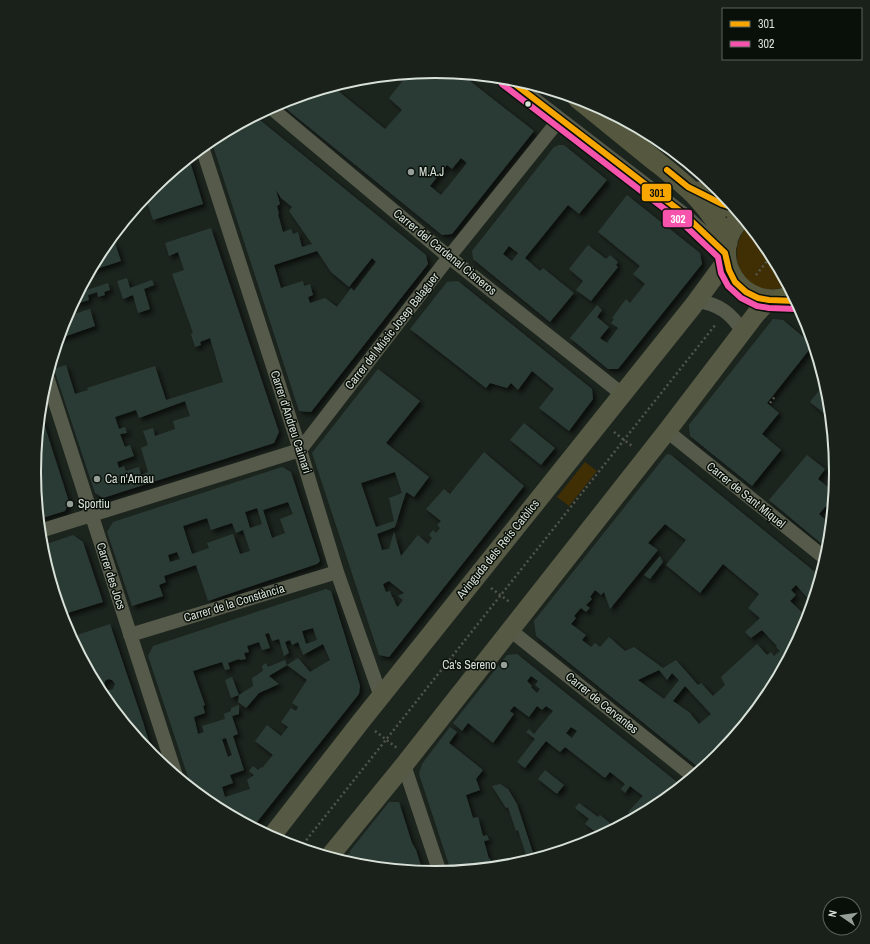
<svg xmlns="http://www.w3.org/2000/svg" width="870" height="944" font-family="'Archivo Narrow',sans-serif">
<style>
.green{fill:#402f04}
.building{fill:#2c3b36;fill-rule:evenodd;filter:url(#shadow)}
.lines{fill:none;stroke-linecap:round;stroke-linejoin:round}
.path{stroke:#52554a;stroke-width:2.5;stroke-dasharray:2 3;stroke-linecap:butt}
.street{stroke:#565a4a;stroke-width:14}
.secondary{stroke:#565a45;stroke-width:19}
.primary{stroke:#55583f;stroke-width:21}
.highway{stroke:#585c3d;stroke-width:22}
.bus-1-casing{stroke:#090f09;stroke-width:9}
.bus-2-casing{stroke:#090f09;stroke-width:9}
.bus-1{stroke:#f7a600;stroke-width:6}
.bus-2{stroke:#f653ac;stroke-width:6}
.bus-dot{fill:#d8e1d8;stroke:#090f09;stroke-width:1.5}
.poi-dot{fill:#969f97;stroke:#090f09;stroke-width:1.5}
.labels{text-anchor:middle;stroke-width:3;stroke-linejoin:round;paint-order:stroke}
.poi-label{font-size:12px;fill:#d8e1d8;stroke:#090f09;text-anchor:start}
.street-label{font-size:12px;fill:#d8e1d8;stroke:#090f09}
.rim{fill:none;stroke:#d8e1d8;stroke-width:2}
.line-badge{stroke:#090f09;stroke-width:1.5}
.badge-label{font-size:11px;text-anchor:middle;font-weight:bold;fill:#fff}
.pale-badge-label{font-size:11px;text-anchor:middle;font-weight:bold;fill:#111}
</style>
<defs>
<filter id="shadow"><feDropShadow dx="3.5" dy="3.5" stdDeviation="2" flood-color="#0009"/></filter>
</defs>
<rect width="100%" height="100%" fill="#1c241e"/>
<path class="green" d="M749,225l20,24 19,37c-8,2 -16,5 -24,3 -30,-7 -36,-44 -15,-64z
M585,462l12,9 -28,35 -12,-9z"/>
<path class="building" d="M435,71l26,3 73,57 -82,103 -10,1 -163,-132 53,-17 53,43 17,-19 -13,-12 19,-24zM461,158l6,5 -26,32 -11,-9 17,-21 5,4z
M255,116l171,139 2,9 -117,148 -12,-1 -88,-271zM276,190l5,8 11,9 -3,4 23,33 -10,3 -4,-15 -5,2 -2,-5 -8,3 -5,-18h1l-2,-8 3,-2zM317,251l14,21 18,15 23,-29 4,4 -22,29 -3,-3 -14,19 -12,-9 -15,5 -2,-6 5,-2 -3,-11 -6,2 -1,-5 -22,7 -7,-23z
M559,145h5l43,35 -28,34 -11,-9 -43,53 15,13 3,-3 31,25 -24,29 -77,-63 -1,-8 82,-104zM509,246l9,7 -6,8 -9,-7z
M189,158l14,46 -50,16 -8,-24 2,-2 14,-4 -2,-7z
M627,195l73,58 2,11 -84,105h-10l-38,-31 27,-33 5,5 -5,7 12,10 -9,11 7,5 11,-15 -7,-5 3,-4 -2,-1 14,-19 4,4 15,-19 -12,-10 7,-8 -42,-34z
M211,228l68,204 -5,11 -171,55 -8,-5 -41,-124 12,-4 9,29 13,-4 -1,-2 68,-22 11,34 57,-18 -13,-44 -10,4 1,3 -6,2 -4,-13 2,-1 -21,-59 12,-4 -6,-18 -9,4 -4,-13zM185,401l5,15 -17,5 2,8 -20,7 -2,-8 -10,3 5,14 -7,3 7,24 -7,3 -2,-8 -13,4 -2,-5 -5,2 -2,-6 17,-6 -4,-11 -5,2 -5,-13 7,-1 -2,-6 -6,2 -4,-12 21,-7 3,8z
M115,243l6,18 -31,10 14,-25z
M588,245l18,14 4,-4 8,7 -2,3 2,2 -27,34 -15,-11 7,-9 -14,-12z
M127,278l3,10 22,-8 2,5 -10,4 6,20 -12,4 -5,-18 -10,4 -6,-18z
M458,281l134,108 1,10 -24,32 -30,-23 15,-19 -22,-18 -14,19 -7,-7 -4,5 -17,-5 -4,5 -76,-59 37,-47z
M108,283l2,7 -6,2 1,3 -7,2 -1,-5 -9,3 1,5 -13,4 -1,-2h-2l5,-9z
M90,309l5,17 -37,13 7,-21 4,-8 2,5z
M773,319l10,1 30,25 -46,58 12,10 -17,21 19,16 -29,36 -62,-50 -1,-11z
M378,369l42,32 -34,42 43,34 -15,20 -8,-5 -11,35 -18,7 5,16 7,-1 5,-17 7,24 17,-21 10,9 4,-6 -3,-3 4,-5 3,3 4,-5 -3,-3 4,-4 -15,-12 18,-20 6,5 34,-42 40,34 -135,171 -10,-2 -67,-202zM395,472l7,21 -13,5 5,23 -18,6 -15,-44zM389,581l15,12 -6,3 5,4 -5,7 -2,-2 -3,-8h-1l-2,-6 -4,1 -3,-8z
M825,383l3,11 3,25 -21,-17z
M40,411l29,91 -4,9 -26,8 -5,-47z
M524,423l31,25 -14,17 -31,-25z
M668,454l3,1 149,121 -1,4 -9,8 5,5 -3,10 -16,-18 -5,5 5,5 -6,6 18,17 -3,8 -37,69 -22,28 -48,44 -162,-131 -2,-15 132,-166zM665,524l21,16 -20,25 34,28 23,-29 36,30 -11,14 12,10 -15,14 6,6 11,-8 15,16 -1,1 4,4 -6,5 -3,-4 -4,3 -10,-11 -36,33 4,8 -12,11 -12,-13 -3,2 -22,-25 -13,8 -29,-21 -9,4 -16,-14 -9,10 -5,-4 -4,4 -9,-7 4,-5 -15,-11 5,-6 -2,-2 7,-8 5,4 4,-4 -4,-3 6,-6 -2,-2 5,-7 6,5 3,-3 6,17 48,-59 -10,-7zM659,670l8,10 5,-7 7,7 -15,19 -26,-19zM685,686l26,28 -12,10 -10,-12 -16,-11z
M807,455l18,14 -7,10 16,13v5l-15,17 12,11 -3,24 -59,-49z
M282,467l9,5 29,89 -3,3 -109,37 -12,-36 -32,11 2,6 -7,3 4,11 -31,10 -25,-74 6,-10zM288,502l5,12 -13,5 5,14 -13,5 -9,-28zM257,508l5,16 -12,4 -5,-16zM207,518l4,12 21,-7 4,10 7,-3 7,21 -10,3 -7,-20 -26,9 2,5 -17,6 -9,-28zM177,552l3,7 -10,3 -2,-7z
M73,535l10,7 20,60 -42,13 -20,-69z
M660,556l3,6 -13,17 -6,-4z
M326,589l5,2 18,58 11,37 -1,8 -106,133 -41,-22 -20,-16 -44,-133 5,-10zM313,628l4,12 -11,4 -4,-13zM269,633l3,8 7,-2 5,17 5,-3 -4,-11 5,-2 2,5 6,-3 5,13 20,-11 7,16 -20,12 -12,-14 -11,7 20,15 -15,23 6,4 -2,4 -5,-3 -10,14 7,5 -7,9 -14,-11 -12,16 18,14 -11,13 -1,-1 -3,3 -5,-4 -4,5 5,4 -7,5 3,9 -25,8 -3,-10 11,-4 -3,-8 14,-5 -11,-34 5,-2 -6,-18 7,-2v-9l-8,3v3l-7,3 1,5 -23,7 2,6 -6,2 -4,-17 11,-4 -2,-7 2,-1 -12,-34 29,-9 3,8 5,-1 -2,-6 11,-4 1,1 6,-1 -2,-6 5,-1 -2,-6 12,-4 3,8 8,-2 -5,-14zM226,738l6,17 -4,2 -6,-18z
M110,624l33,98 11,36 -34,-40 3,-4 -1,-5 -5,-1 -3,2 -13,-15 -30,-58zM108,679l4,1 3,4 -2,5 -3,1h-3l-3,-4 1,-5z
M517,654l165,132 -20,16 -6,-5 -12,16 -10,5 -6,-6 15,-16 -13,-10 -5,7 -4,-4 4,-5 -15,-12 -5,6 -40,-31 -5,5 -14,-11 -21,27 -8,-6 18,-23 -9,-7 3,-3 5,5 19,-23 -7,-5 -4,4 -5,-4 -8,11 -15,-11 -4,5 4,3 -21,29 -25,-20 -6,8 -9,-8 54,-68zM531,676l7,5 -3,4 5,4 -3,4 -6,-6 1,-1 -5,-5zM571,727l6,4 -5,7 -6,-5z
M285,660l2,5 -18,11 10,8 -20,9 -13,15 -8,-6 1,-7 -8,3 -6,-18 7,-3 7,18 14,-9 -1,-8 11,-7 -1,-5 4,-3 2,4z
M450,727l7,5 -8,11 34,27 -7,9 4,11 -14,5 7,23 5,-1 5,19 4,-1 2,5 -5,1 5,18 1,-1 2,7 5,-2 1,4 -47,4 -32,-97 3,-10z
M545,770l19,15 -7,9 -19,-15z
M500,784l8,5 9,15 18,55 -7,2 -10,-31 -2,1 -8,-24 -2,1 -14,-22z
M389,802h10l13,41 4,7 7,22 -38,-4 -3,-7 -5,6 -20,-2 -14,-4 6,-8 1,1v-3z
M579,803l19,14 2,-2 16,13 -15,8 -16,-12 4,-5 -14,-11z"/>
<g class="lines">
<path class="path" d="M756,275l16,-20
M770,403l6,-8
M614,432l18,14
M491,588l20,15
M375,731l22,17
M300,848l416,-524"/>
<path class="street" d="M507,78l177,136 41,39
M270,107l179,150 173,137
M202,147l98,303 37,122 44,125
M697,301c22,3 34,12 46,31
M47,377l129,399
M667,431l159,128
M40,531l260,-81 149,-193 110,-137
M510,630l183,146
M130,635l207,-63
M404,765l36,108"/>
<path class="secondary" d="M271,837l91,-117 331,-414 33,-45
M329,857l75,-92 263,-334 89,-117 13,-14"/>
<path class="primary" d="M578,98c23,19 47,38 70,57 32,26 63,47 79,88
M697,192l25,12 12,4
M742,217c-41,37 1,101 51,78"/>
<path class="highway" d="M781,300l15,1"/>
<defs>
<path id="bus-1" d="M507,78l177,136 41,39 4,17 6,12 11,10 12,6 11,2 27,1
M667,170l21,17 34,17 12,4"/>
<path id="bus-2" d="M502,84l177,136 39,37 3,16 7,13 13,12 16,8 12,2 27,1"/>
</defs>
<use href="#bus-1" class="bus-1-casing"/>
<use href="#bus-2" class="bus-2-casing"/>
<use href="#bus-1" class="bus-1"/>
<use href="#bus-2" class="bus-2"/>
</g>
<circle class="bus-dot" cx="528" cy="104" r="3.5"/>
<g class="poi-dot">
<circle cx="411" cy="172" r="4"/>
<circle cx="97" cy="479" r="4"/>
<circle cx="70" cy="504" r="4"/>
<circle cx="504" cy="665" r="4"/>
</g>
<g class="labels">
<g class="poi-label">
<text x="419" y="176">M.A.J</text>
<text x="105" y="483">Ca n'Arnau</text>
<text x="78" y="508">Sportiu</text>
<text x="496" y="669" text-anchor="end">Ca's Sereno</text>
</g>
<g class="street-label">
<text transform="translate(445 252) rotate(39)" y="4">Carrer del Cardenal Cisneros</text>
<text transform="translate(392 331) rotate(-52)" y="4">Carrer del Músic Josep Balaguer</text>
<text transform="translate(291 422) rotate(72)" y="4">Carrer d'Andreu Caimari</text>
<text transform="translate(746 495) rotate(39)" y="4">Carrer de Sant Miquel</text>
<text transform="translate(498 549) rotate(-51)" y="4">Avinguda dels Reis Catòlics</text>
<text transform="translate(111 576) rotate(72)" y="4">Carrer des Jocs</text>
<text transform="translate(234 603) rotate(-17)" y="4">Carrer de la Constància</text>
<text transform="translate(602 703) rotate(39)" y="4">Carrer de Cervantes</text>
</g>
</g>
<path d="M0 0H870V944H0ZM41 472a394 394 0 1 1 788 0a394 394 0 1 1-788 0Z" fill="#1a201a" fill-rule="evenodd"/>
<path class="rim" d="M41 472a394 394 0 1 1 788 0a394 394 0 1 1-788 0Z"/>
<g class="line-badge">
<rect x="641" y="183" width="31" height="19" rx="4" fill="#f7a600"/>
<rect x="662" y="209" width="31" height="19" rx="4" fill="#f653ac"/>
</g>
<g class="badge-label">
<text x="678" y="223">302</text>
</g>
<g class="pale-badge-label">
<text x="657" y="197">301</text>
</g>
<rect x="722" y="8" width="140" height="52" fill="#090f09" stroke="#5c635c"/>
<rect x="730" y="21" width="20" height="6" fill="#f7a600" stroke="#5c635c"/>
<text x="758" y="28" font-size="12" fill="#d8e1d8">301</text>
<rect x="730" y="41" width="20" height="6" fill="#f653ac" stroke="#5c635c"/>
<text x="758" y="48" font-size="12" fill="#d8e1d8">302</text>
<g transform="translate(842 916) rotate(283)"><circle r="19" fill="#090f09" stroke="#5c635c"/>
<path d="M0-3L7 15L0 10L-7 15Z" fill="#969f97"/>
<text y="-6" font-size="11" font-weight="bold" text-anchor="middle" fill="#d8e1d8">N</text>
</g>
</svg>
